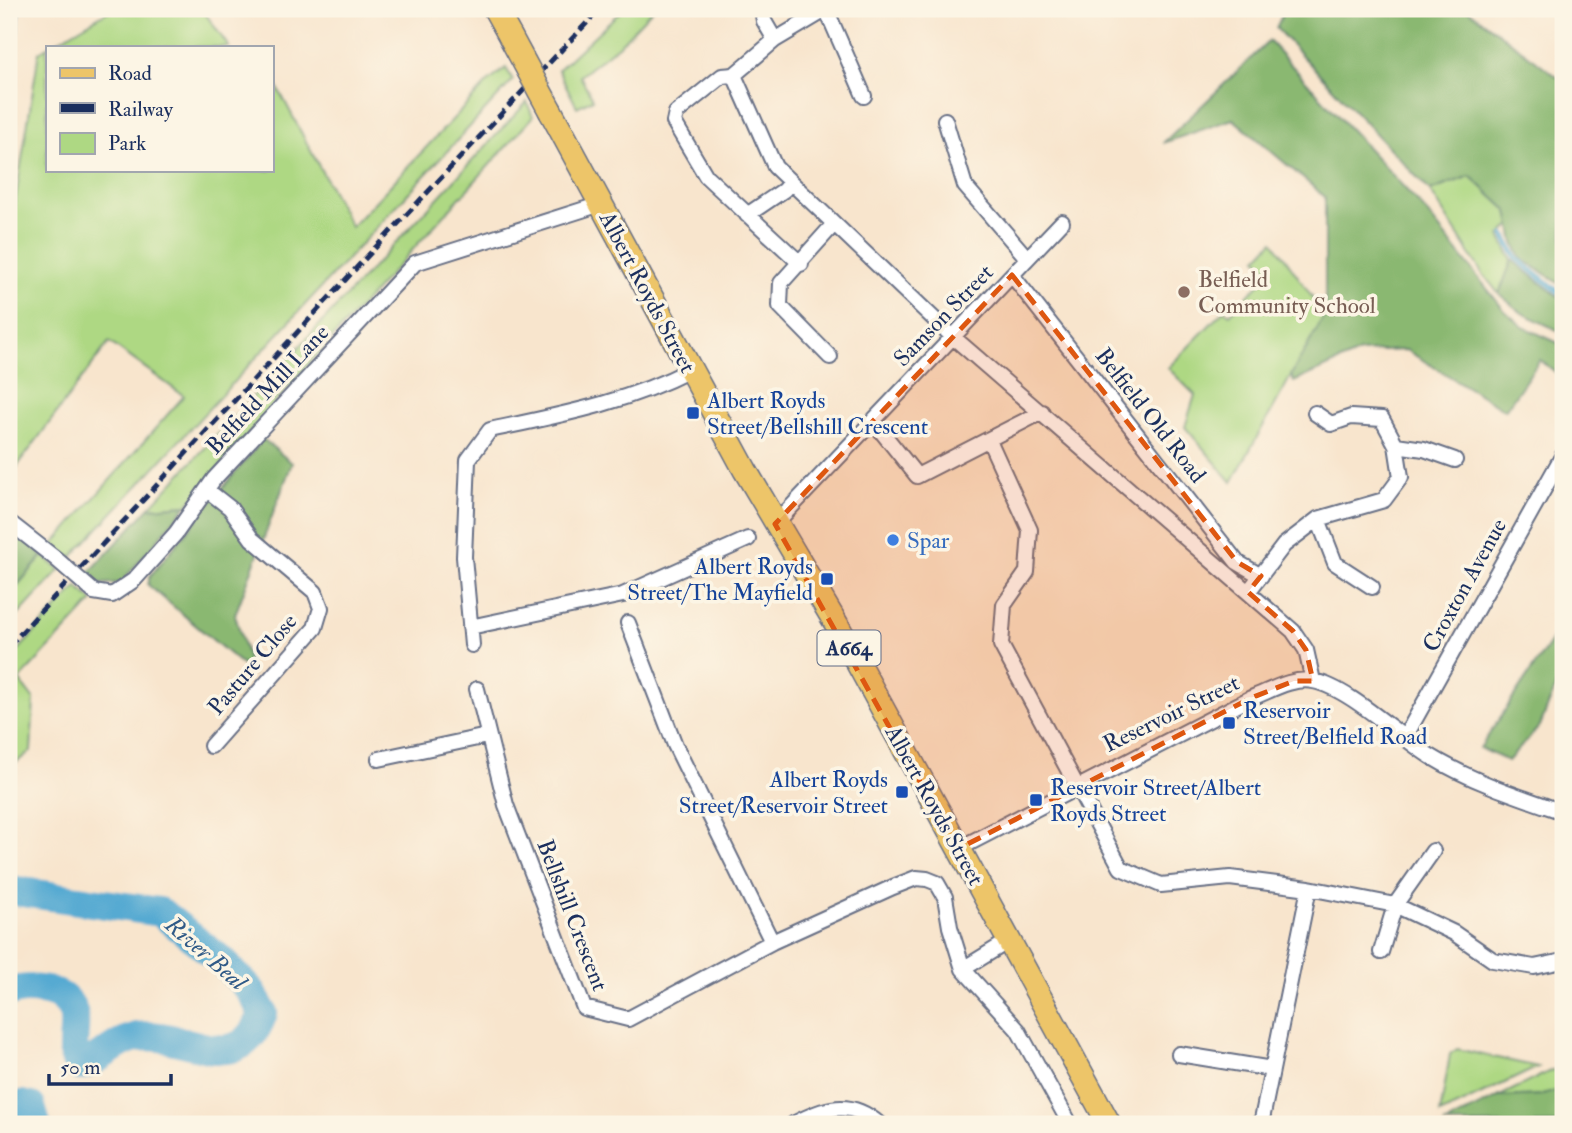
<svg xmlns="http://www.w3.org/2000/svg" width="1572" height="1133" font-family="'IM FELL Double Pica',serif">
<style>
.green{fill:#aed883;stroke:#648470;stroke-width:2}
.forest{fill:#8ab871;stroke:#527468;stroke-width:2}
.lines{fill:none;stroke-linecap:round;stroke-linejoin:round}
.stream{stroke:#57aad2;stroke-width:5}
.canal{stroke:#57aad2;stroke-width:18}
.river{stroke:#57aad2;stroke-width:30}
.street-casing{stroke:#686f85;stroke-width:18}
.primary-casing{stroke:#686f85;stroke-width:26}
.street{stroke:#fff;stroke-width:14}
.primary{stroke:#edc569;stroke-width:23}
.rail{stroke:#1b2f5e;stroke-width:5;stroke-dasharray:10 5;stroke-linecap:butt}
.street-bridge-casing{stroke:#686f85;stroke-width:18;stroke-linecap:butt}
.primary-bridge-casing{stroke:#686f85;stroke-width:26;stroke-linecap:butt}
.street-bridge{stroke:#fff;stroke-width:14}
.primary-bridge{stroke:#edc569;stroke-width:23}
.marked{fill:#de5710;fill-opacity:0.2;stroke:#de5710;stroke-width:5;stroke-dasharray:14 9;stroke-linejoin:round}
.education-dot{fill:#8d6e63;stroke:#fcf5e5;stroke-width:2.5}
.transit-dot{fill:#1a4fb4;stroke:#fcf5e5;stroke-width:2.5}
.shop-dot{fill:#3f7fe0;stroke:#fcf5e5;stroke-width:2.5}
.labels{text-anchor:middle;stroke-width:7;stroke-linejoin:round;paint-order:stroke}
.shield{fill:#fcf5e5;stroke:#5e6a86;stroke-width:2}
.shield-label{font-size:21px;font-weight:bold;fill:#1b2f5e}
.education-label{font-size:23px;fill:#785e54;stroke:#fcf5e5;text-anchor:start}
.street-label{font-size:23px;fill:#1b2f5e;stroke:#fcf5e5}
.transit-label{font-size:23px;fill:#164399;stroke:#fcf5e5;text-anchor:start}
.shop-label{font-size:23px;fill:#366cbe;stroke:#fcf5e5;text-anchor:start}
.water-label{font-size:24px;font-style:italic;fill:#305a87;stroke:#fcf5e5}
</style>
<rect width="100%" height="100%" fill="#fcf5e5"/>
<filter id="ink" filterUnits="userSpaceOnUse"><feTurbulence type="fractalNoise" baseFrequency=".0143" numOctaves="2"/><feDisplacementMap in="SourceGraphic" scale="14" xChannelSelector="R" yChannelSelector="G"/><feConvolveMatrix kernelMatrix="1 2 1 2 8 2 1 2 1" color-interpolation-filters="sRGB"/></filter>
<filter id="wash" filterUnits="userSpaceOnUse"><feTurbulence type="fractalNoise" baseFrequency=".00686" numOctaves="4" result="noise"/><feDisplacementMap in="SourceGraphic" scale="28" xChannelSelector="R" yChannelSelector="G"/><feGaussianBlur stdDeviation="1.57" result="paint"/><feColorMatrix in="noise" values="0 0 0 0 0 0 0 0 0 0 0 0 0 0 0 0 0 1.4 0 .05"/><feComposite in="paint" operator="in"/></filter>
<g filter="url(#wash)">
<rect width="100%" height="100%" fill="#f8e5cd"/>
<path class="green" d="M112,9h90l27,38h-182v123h224v-95l80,152 137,-145 18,-14 7,12 -446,482 -16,-15 133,-151 -75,-54 -96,130 -4,-1v-230l30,-189z
M623,9h30l-34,36 -39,31 13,23 -16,8 -19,-37z
M527,102l6,15 -235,259 -111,129 -38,3z
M1470,176l38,35 3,14 -11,11 12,24 -13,34 -17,-21 -52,-82z
M1273,241l52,74 -93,167 -47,-55 10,-32 -27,-27 56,-58 6,4 41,-42 -14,-14z
M43,556l17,14 -51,55v-30z
M77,587l16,14 -74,79 15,20 -3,51 -22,17v-77l3,-4 -3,2v-29z
M1457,1049l81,18 -98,47 10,-60z
M1563,1069v20l-21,6 -44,2 54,-27z"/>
<path class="forest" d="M1285,9h182l96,72v205l-42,-28 -7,-15 -6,-32 -38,-35 -40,15 -154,-163z
M1269,41l152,165 84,105 18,16 40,18v33l-23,-18 -35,50 -99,-60 -46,2 -66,30 -3,-7 34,-60v-118l-92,-78 -70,24z
M1512,260l51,40v33l-41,-20 -23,-19z
M263,439l29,24 -57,152 17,58 -104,-88 2,-9z
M187,505l-66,78 -23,1 -13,-7 64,-69z
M9,526l34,30 -34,39z
M1557,632l6,4v47l-5,-2 -18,45 -32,35 -28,-13z
M1563,1089v35h-119l54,-27 44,-2z"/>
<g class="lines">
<path class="stream" d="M1504,235l13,24 46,36"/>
<path class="canal" d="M9,34l3,-25"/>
<path class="river" d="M9,890l151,22 61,48 30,31 12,22c-24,70 -78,16 -126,24 -22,4 -36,24 -58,29 -11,-18 -3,-29 -5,-49 -3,-29 -44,-31 -65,-25
M9,1111l13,-6 9,2 5,17"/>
</g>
</g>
<g filter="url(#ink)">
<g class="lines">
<defs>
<path id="street" d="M762,9l2,12 11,19
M826,9l38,87
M734,75l41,92 178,170 340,294 13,19 7,31
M945,120l20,66 62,72
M747,215l37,-25 6,-8
M801,264l-95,-88 -32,-54 2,-9 46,-37 12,-1 41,-35 52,-31
M1012,275l225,287 24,14
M830,357l-50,-51 1,-23 53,-59
M873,421l44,55 125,-64
M989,440l41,90 -3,42 -23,33 -3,40 120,223 40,17 69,-7 79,10 86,17 59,28 39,27 41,7 29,-6
M1396,445l28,4 31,11
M207,490l23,18 22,31 63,53 6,16 -6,20 -104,118
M1318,519l17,44 37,24
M9,522l46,36
M775,524l287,-302
M94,592l18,3 22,-15 42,-47 38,-54 201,-216 186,-59
M1248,592l36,-47 34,-26 66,-19 17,-23 -5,-32 -14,-26 -31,-2 -20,7 -16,-11
M628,623l47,122 97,197
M470,627l153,-32 125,-56
M472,645l-8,-88 4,-97 22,-30c70,-15 136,-27 200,-60
M477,689l29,116 78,203 44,11 144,-77 121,-55 23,-9 11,1 10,4 8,14 5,30 13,42 55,61 52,94
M1405,737l158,-282
M379,759l108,-23
M958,849l293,-151c19,-7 41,-21 62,-17 35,6 85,55 117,75 41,25 87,40 133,56
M1381,952l14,-47 38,-54
M963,969l47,-29
M1179,1054l93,15
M793,1124c32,-16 56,-26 86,0
M1261,1124l48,-236"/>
<path id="primary" d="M495,9l15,27
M551,112l194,358 92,155 272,499"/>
</defs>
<use href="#street" class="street-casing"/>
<use href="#primary" class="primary-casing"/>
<use href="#street" class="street"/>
<use href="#primary" class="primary"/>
<path class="rail" d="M9,646l351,-382 240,-255"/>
<defs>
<path id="street-bridge" d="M55,558l39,34"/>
<path id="primary-bridge" d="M510,36l41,76"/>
</defs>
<use href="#street-bridge" class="street-bridge-casing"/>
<use href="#primary-bridge" class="primary-bridge-casing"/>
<use href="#street-bridge" class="street-bridge"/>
<use href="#primary-bridge" class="primary-bridge"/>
</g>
</g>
<path class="marked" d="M1012,275l225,287 24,14 -13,16 45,39 13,19 7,31h-19l-43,17 -293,151 -183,-325z"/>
<circle class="education-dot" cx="1184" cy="292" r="7"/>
<g class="transit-dot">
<rect x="686" y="406" width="14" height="14" rx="3.5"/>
<rect x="820" y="572" width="14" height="14" rx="3.5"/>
<rect x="1222" y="716" width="14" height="14" rx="3.5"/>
<rect x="895" y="785" width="14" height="14" rx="3.5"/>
<rect x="1029" y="793" width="14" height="14" rx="3.5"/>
</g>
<circle class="shop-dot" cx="893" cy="540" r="7"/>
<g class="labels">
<rect class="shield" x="817.5" y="630.5" width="63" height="35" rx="5"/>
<g class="shield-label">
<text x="849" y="655">A664</text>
</g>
<g class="education-label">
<text x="1198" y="287">Belfield<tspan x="1198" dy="26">Community School</tspan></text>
</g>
<g class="street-label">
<text transform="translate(648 292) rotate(62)" y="8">Albert Royds Street</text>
<text transform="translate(943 315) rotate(-46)" y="8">Samson Street</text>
<text transform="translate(267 389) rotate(-47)" y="8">Belfield Mill Lane</text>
<text transform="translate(1151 415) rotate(52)" y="8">Belfield Old Road</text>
<text transform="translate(1464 585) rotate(-61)" y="8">Croxton Avenue</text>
<text transform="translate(252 664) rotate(-50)" y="8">Pasture Close</text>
<text transform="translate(1171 713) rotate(-26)" y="8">Reservoir Street</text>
<text transform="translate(935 805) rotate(61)" y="8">Albert Royds Street</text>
<text transform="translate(573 915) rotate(69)" y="8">Bellshill Crescent</text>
</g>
<g class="transit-label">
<text x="707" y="408">Albert Royds<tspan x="707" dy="26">Street/Bellshill Crescent</tspan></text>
<text x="813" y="574" text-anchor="end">Albert Royds<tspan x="813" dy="26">Street/The Mayfield</tspan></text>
<text x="1243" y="718">Reservoir<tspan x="1243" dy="26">Street/Belfield Road</tspan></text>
<text x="888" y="787" text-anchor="end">Albert Royds<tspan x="888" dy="26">Street/Reservoir Street</tspan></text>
<text x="1050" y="795">Reservoir Street/Albert<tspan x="1050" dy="26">Royds Street</tspan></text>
</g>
<g class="shop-label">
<text x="907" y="548">Spar</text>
</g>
<g class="water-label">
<text transform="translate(206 953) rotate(41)" y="8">River Beal</text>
</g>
</g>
<rect width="1572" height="1133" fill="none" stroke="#fcf5e5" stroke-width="35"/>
<rect x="46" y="46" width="228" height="126" fill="#fcf5e5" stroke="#a2a6af" stroke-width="2"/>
<rect x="60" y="68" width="35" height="10" fill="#edc569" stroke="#a2a6af" stroke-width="2"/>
<text x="108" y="80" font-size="21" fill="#1b2f5e">Road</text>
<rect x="60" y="103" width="35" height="10" fill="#1b2f5e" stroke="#a2a6af" stroke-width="2"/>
<text x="108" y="116" font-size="21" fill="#1b2f5e">Railway</text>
<rect x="60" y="133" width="35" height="21" fill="#aed883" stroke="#a2a6af" stroke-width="2"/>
<text x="108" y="150" font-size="21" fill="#1b2f5e">Park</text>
<path d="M49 1074v10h122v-10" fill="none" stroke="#1b2f5e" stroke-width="3.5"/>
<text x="60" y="1074" font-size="21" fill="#1b2f5e" stroke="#fcf5e5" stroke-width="5" paint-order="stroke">50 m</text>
</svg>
